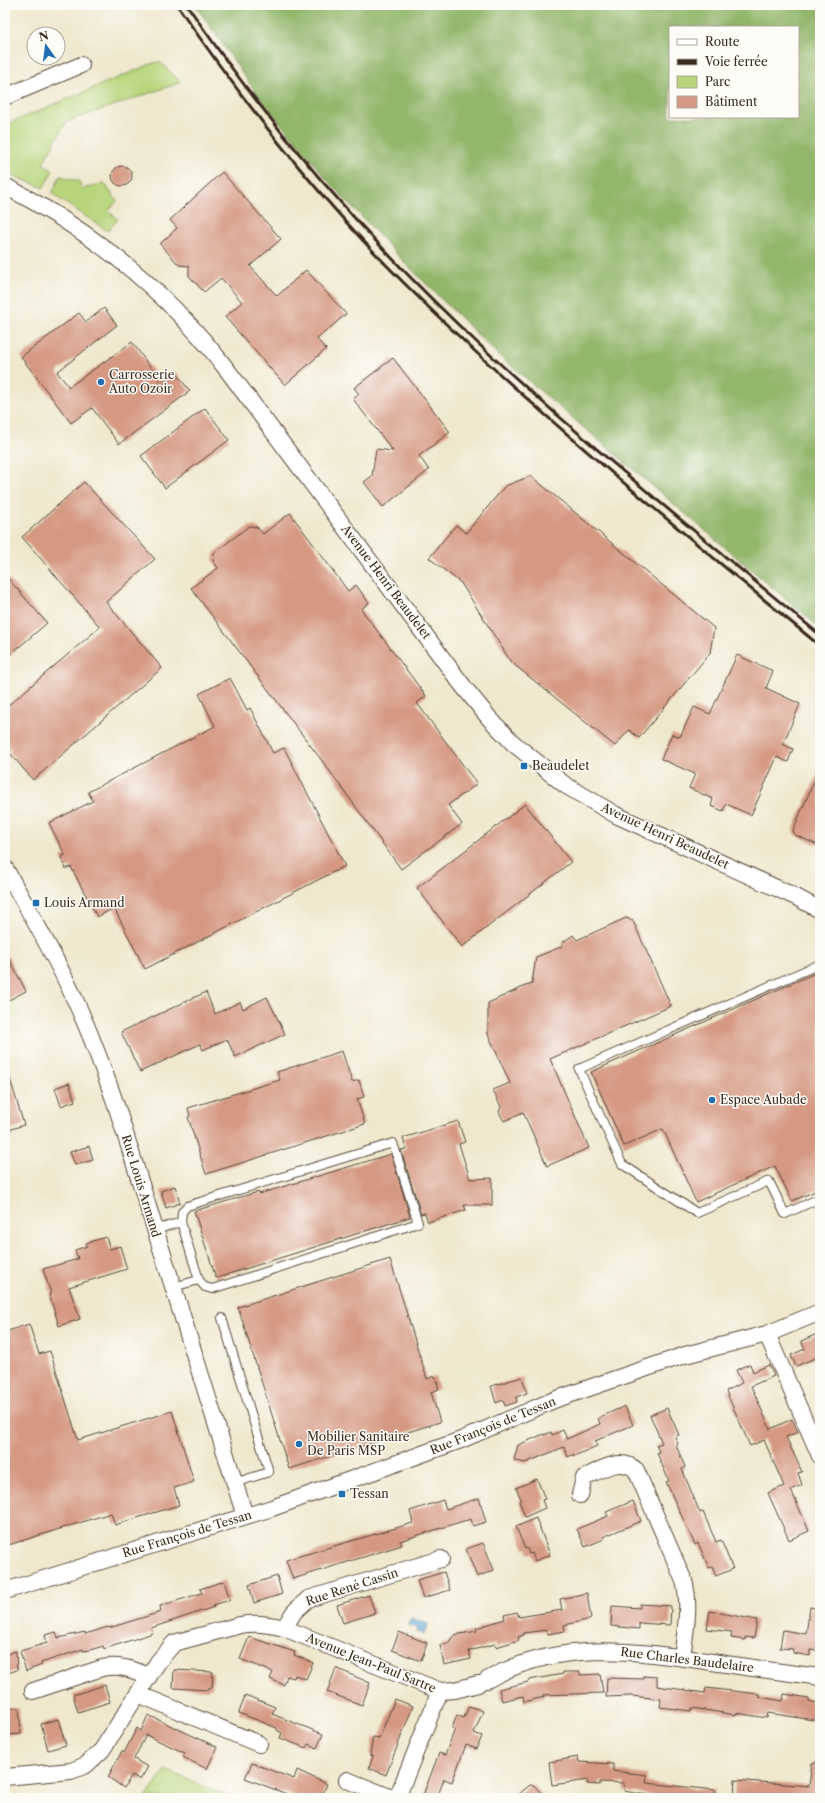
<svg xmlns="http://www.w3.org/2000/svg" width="825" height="1803" font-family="'Libre Caslon Text',serif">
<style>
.green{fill:#b8d57b;stroke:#7a804c}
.forest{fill:#92b66b;stroke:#667044;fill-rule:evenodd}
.water{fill:#5ca5d3;stroke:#4c6878}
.building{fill:#d59983}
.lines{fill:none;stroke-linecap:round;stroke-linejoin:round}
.service-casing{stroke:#564638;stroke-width:10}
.minor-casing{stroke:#564638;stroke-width:18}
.service{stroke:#fff;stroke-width:8}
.minor{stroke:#fff;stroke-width:16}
.rail{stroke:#3b2a1e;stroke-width:3}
.poi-dot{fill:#1f6fb2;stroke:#fdfcf7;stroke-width:1.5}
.labels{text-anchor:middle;stroke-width:3;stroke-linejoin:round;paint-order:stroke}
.poi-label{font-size:12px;fill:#3b2a1e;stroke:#fdfcf7;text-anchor:start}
.street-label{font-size:12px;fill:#3b2a1e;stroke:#fdfcf7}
</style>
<rect width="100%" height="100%" fill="#fdfcf7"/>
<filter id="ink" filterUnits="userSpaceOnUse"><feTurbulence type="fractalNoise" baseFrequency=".025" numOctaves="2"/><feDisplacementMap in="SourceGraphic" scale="8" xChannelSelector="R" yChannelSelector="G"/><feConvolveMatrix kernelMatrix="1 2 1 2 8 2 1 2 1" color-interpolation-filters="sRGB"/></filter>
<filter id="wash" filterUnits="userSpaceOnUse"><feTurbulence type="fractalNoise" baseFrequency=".012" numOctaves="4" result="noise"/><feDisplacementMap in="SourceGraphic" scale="16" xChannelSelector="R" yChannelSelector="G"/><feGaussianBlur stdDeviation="0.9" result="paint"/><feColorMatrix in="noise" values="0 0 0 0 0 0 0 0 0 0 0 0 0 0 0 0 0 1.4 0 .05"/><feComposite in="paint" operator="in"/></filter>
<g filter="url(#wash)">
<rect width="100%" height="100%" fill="#efe8cd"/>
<path class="green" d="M160,62l20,19 -4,3 -110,38 -23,41 10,8 -10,17 -38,-16v-47l148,-62z
M60,176l19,5 3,8 22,-6 13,18 -9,10 10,8 -10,12 -56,-37z
M165,1770l68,28h-87z"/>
<path class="forest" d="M195,5h625v623l-323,-274 -92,-91 -77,-82 -69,-84zM670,27h128v90h-128z"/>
<path class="water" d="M411,1618l17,6 -4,11 -7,-3 1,-4 -10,-3z"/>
<g id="blocks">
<path class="building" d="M112 176a10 10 0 1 1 20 0a10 10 0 1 1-20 0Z
M222,172l59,67 -31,27 27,30 29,-26 40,44 -29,25 9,10 -41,36 -60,-68 17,-15 -21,-24 -17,14 -15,-16v-10l-10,-1 -19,-21 17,-16 -7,-8z
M104,308l13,17 -60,47 12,15 63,-45 29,40 14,-10 15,19 -71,53 -27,-36 -21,15 -50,-66 58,-44 7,9z
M393,358l57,74 -31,24 10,14 -46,37 -19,-25 8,-6 4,-27 17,2 -40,-52 6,-5 -5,-6z
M205,408l24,32 -64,48 -24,-32z
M531,476l183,152 -4,25 -71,85 -10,-8 -14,16 -104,-84 -50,-79 -32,-25 27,-33 10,8 39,-47z
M84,482l71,77 -49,43 56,66 -129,112 -24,-28 2,-1 -6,-8v-35l95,-81 -78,-90z
M290,513l58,78 8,-6 13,18 -8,6 65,87 -9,7 60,81 -29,21 14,19 -61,45 -72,-99 -138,-182 27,-20 -5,-7 1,-8 35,-27 8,1 6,7z
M5,575l42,48 -42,36z
M737,655l36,16 -7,17 34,16 -17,40 10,5 -5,13 -11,-5 -26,58 -25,-11 -3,7 -12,-5 2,-7 -24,-11 6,-14 -34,-15 11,-25 8,3 14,-30 16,7z
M230,678l17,32 3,-2 23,45 11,-5 61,118 -200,103 -31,-61 -17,9 -26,-50 -5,2 -5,-12 4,-2 -16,-32 44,-22 -5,-9 127,-66 -16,-32z
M820,768v78l-25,-11 -2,-5z
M525,804l46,58 -109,85 -45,-59z
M626,918l7,3 38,85 -121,53 39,89 -42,18 -24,-54 -19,9 -5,-9 2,-5 -8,-17 17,-7 -22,-49v-31l44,-20 4,-26 27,-11 -1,-3 11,-8 4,5z
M5,951l21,40 -21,11z
M813,974l7,16v199l-28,12 -17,-35 -79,36 -33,-73 -39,17 -33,-74z
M206,992l9,22 25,-12 3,7 24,-12 18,37 -50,23 -8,-18 -24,11 -3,-6 -60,28 -19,-40z
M342,1051l10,31 7,-2 5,17 -7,2 8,25 -159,50 -18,-57 2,-1 -2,-8 92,-28 -3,-8z
M5,1072h3l16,53 -19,6z
M69,1083l6,18 -14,5 -6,-18z
M458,1121l7,21 -6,2 11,35 22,-1v27h-28l2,5 -38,12 -3,-9 -4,1 -20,-64 5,-1 -3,-11z
M89,1146l4,14 -18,5 -5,-13z
M391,1154l19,63 -194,61 -22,-67 64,-19 1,2z
M175,1186l5,17 -14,5 -5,-17z
M106,1237l4,12 10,-3 7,23 -58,18 11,32 -21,7 -10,-32 2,-1 -8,-24 35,-10 -3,-9 12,-4 -1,-3z
M390,1259l37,120 8,-3 4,13 -8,3 9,30 -151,47 -51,-162z
M29,1324l10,30 11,-3 28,89 94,-29 22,71 -20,6 5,17 -64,20 -4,-12 -106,33v-214z
M817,1334l3,8v14l-24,10 -5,-11 14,-6 -4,-8z
M750,1364l3,8 16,-7 5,11 -23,10 19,43 22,-10 6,13 -12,5 16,35 -4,1 4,12 -11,5 18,41 -20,9 -21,-47 16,-7 -20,-46 -14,6 -24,-55 16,-8 -6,-13z
M522,1377l5,16 -11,4 1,5 -12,4 -2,-6 -7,3 -5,-17z
M625,1406l8,19 -38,16 2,5 -23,10v-2l-6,3 -4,-10 -39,16 -11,-3 4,-15 26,-11v1l7,-3 1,3 11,-5 4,9 33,-15 -2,-6z
M667,1408l12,27 -4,2 3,7 -2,1 9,22 -3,2 18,44 3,-1 13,30 5,-2 12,29 -17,7 -4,-9 -3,1 -11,-25 -3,2 -29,-63 3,-1 -12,-28 2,-1 -3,-7 6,-2 -12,-28z
M537,1479l8,20 -3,1 3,8 -20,9 -6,-16 2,-2 -5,-11z
M479,1498l7,24 -13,4 -2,-7 -11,3 -60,19 2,4 -109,34 -7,-19 127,-37 -3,-12 33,-11 3,9z
M633,1501l8,20 -38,16 1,2 -19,8 -8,-18 31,-13 -2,-4z
M536,1518l14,37 -15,6 -3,-8 -3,1 -2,-6 -2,1 -9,-22z
M483,1543l11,27 -17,7 -11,-28z
M444,1572l6,18 -27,8 -6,-18z
M277,1576l5,18 -28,9 -5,-18z
M224,1581l6,19 -17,5 1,2 -63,21 2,5 -49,16 -1,-3 -13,4 -7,1v-2l-42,14 1,2 -16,6 -6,-20 27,-8 -2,-8 11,-3 2,6 27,-6v2l23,-7 1,1 52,-16 -1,-6 42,-13 -2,-4z
M587,1593l4,26 -27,6 1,6 -17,3 -1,-4 -24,3 1,2 -6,2 1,3 -23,7 -1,-3 -26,7 2,8 -27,6 -4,-20 8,-2 6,-8 23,-4 -1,-3 29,-9 -1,-4 13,-3 2,5 43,-7 -2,-11z
M369,1595l6,18 -32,10 -6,-18z
M640,1604l31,2 -1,19 -31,-2v6l-28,-3 1,-20 28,2z
M810,1607l10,2v42l-10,-1v6l-17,-3v-4l-13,-1 3,-18 23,4z
M710,1611l47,9 -3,18 -9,-1v3l-14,-2 1,-6 -25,-3z
M399,1632l28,11 -6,18 -29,-11z
M249,1637l46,15 -1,3 19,8 -7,16 -11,-4 -1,3 -7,-2 -3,9 -14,-6 3,-7 -33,-13z
M16,1651l1,19 -12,4v-19z
M336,1668l34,15 -8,22 -35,-13z
M174,1670l39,2 -1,16h-4v2l-35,-2z
M563,1672h17v3l20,-1 3,19 -60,2 1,2 -20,5 -1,-6 -21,5 -3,-12 29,-7 1,-2 34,-6z
M643,1676l14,1v9l48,7 1,-5 53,6v3l24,4 1,-7 25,4v3l11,3v17l-52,-8 -1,5 -31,-5v2l-44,-7 -1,3 -31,-4 1,-8 -30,-3 -25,1 1,-19 36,1z
M105,1685l5,17 -32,10 -5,-17z
M245,1695l30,12 -3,7 51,20 -6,14 -9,-4 -2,4 -26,-10 2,-5 -5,-3v-2l-38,-15z
M395,1699l18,7 -27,69 -17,-7 4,-12 -3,-1 3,-18 6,1z
M469,1706l14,5 -9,22 8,3 -5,13 -11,-4 -14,37 -8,-3 -7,19h-15l17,-45 6,2 10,-26 -3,-1 5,-13 7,3z
M5,1708h14l2,26 -16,1z
M148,1715l69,32 -10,22 -24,-12 2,-4 -39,-18 -12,24 14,8 -8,13 -8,-5 -8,13 -16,-11 14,-26 2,2 13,-25 4,3z
M58,1719l8,26 -18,5 -7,-26z
M578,1757l1,5 34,2v7l34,4 -1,8 69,7v8h-62v-2l-29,-5v-8l-24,-1v3l-13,-1 1,-4 -36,5 -3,-23z
M252,1763l42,16 3,-9 30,14 -6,14h-24l-52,-20z
M812,1763h8v35h-86l1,-18 74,6z
M530,1785h4l11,13h-31z"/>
</g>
</g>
<g filter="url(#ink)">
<use href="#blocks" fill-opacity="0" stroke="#564638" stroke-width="1"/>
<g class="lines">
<defs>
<path id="service" d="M820,964l-241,105 43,95 75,49 72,-32 16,33 35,-16
M181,1222l18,58
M155,1230l26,-8 1,-10 5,-6 206,-63 25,80 -206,66 -7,-2 -6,-7 -26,7
M222,1318l47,154 -35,11"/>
<path id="minor" d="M5,97l76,-32
M5,186c87,45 164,107 223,185l235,315 26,32 24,25 52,42 51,30 180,82 24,13
M5,868c24,44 50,86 70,132 17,36 30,73 43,111l127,405
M767,1334l53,122
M580,1495l4,-17c16,-8 36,-22 52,-8l48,111c7,25 1,51 -2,77
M5,1591l267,-83 189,-68 93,-40 131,-45 82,-21 53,-22
M284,1628l10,-16 14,-13 133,-40
M487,1680c69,-40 144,-30 219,-19 38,6 76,11 114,16
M33,1691l69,-23c18,-4 31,2 47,8
M440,1691l15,-1 23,-6
M138,1694l121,50
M5,1777l66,-6 15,-6 16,-15 56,-88 16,-19 66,-18c16,-3 29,-1 44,3l156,63 -43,107
M347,1780l45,18"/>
</defs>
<use href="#service" class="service-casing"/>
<use href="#minor" class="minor-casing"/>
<use href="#service" class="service"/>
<use href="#minor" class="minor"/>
<path class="rail" d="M177,5c67,98 142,193 226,277 130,130 275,246 417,364
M187,5c85,125 186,241 297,344 108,100 223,192 336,286"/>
</g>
</g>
<g class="poi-dot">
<circle cx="101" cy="382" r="4"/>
<rect x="520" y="762" width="8" height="8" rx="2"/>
<rect x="32" y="899" width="8" height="8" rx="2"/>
<circle cx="712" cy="1100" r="4"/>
<circle cx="299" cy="1444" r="4"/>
<rect x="338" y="1490" width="8" height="8" rx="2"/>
</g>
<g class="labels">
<g class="poi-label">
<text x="109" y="379">Carrosserie<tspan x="109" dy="14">Auto Ozoir</tspan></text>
<text x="532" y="770">Beaudelet</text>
<text x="44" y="907">Louis Armand</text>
<text x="720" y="1104">Espace Aubade</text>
<text x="307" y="1441">Mobilier Sanitaire<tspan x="307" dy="14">De Paris MSP</tspan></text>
<text x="350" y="1498">Tessan</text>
</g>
<g class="street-label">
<text transform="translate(386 582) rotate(53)" y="4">Avenue Henri Beaudelet</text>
<text transform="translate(665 836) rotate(25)" y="4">Avenue Henri Beaudelet</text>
<text transform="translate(141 1186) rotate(73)" y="4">Rue Louis Armand</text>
<text transform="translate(493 1426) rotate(-22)" y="4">Rue François de Tessan</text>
<text transform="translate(187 1534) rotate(-17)" y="4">Rue François de Tessan</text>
<text transform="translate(352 1587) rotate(-18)" y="4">Rue René Cassin</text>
<text transform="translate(687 1660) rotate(7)" y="4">Rue Charles Baudelaire</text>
<text transform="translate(371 1663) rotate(22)" y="4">Avenue Jean-Paul Sartre</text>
</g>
</g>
<rect width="825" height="1803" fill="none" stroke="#fdfcf7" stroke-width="20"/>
<rect x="669" y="26" width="130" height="92" fill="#fdfcf7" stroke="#afa8a0"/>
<rect x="677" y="39" width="20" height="6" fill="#ffffff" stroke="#afa8a0"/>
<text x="705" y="46" font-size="12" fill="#3b2a1e">Route</text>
<rect x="677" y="59" width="20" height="6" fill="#3b2a1e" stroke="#afa8a0"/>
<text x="705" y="66" font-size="12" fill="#3b2a1e">Voie ferrée</text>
<rect x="677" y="76" width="20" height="12" fill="#b8d57b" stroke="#afa8a0"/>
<text x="705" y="86" font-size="12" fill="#3b2a1e">Parc</text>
<rect x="677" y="96" width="20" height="12" fill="#d59983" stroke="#afa8a0"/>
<text x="705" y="106" font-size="12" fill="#3b2a1e">Bâtiment</text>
<g transform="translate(46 46) rotate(346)"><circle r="19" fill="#fdfcf7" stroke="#afa8a0"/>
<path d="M0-3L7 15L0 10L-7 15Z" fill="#1f6fb2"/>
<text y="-6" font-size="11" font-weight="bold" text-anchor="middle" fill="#3b2a1e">N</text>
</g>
</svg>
